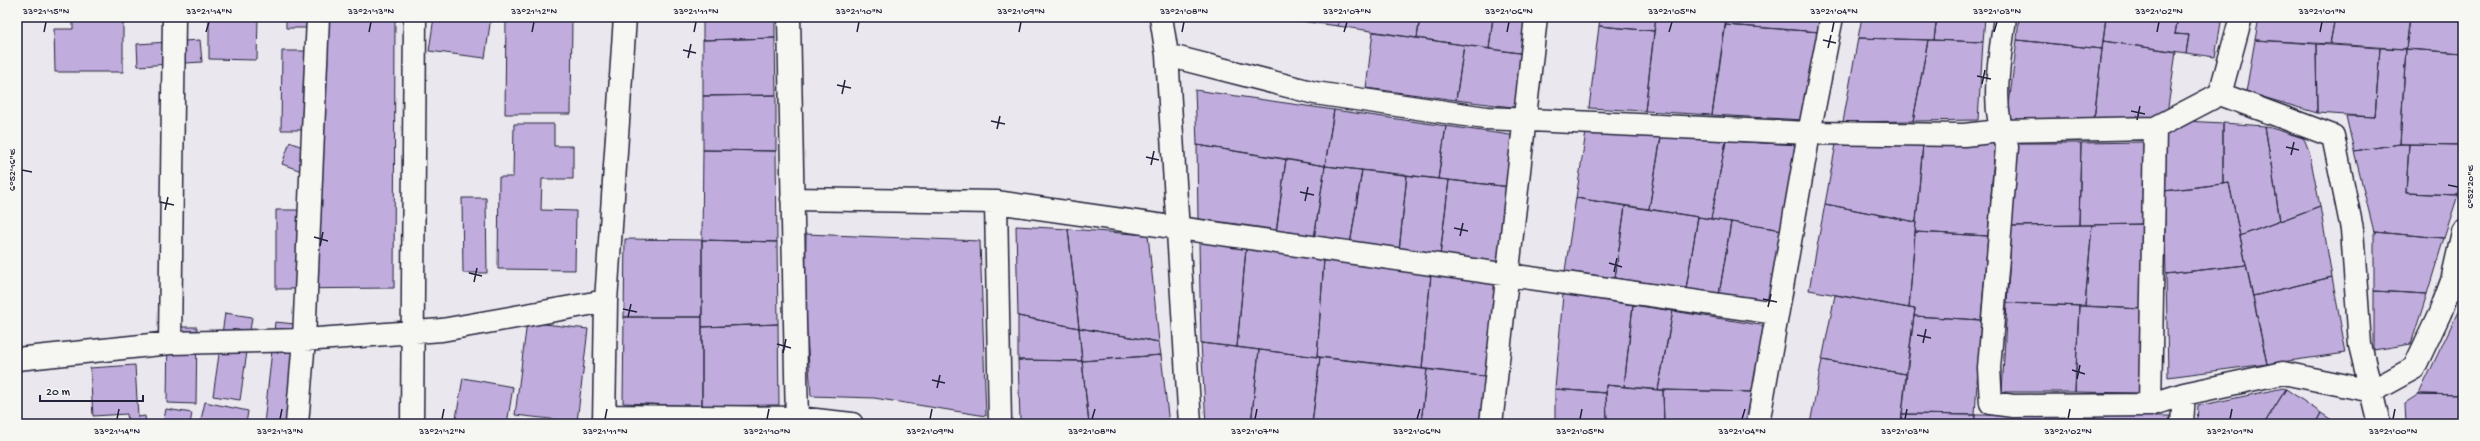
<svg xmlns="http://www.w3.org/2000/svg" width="2480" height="441" font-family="'Gochi Hand',sans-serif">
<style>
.building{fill:#c0addd;stroke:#22223b}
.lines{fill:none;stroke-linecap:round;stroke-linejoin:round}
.street-casing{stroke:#22223b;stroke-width:25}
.street{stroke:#f6f6f2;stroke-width:22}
.ticks{fill:none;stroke:#22223b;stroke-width:1.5}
.neatline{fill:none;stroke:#22223b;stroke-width:1.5}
.ticks-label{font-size:10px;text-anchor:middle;fill:#22223b}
</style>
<rect width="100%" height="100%" fill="#ebe7ee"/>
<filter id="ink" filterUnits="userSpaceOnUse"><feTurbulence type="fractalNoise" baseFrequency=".025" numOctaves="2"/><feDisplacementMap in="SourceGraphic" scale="8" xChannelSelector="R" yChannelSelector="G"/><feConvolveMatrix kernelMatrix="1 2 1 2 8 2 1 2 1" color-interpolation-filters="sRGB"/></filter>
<g filter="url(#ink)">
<path class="building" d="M73,17h50v55h-68l-1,-43h19z
M209,17h49l-1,43 -48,-1z
M286,17h109l-1,271 -118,1v-79h34v-80h-29l1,-79h32v-23h-28z
M434,17h57l-6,41 -56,-7z
M506,17h66l-1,97h-66z
M703,17h72v21l-72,2z
M1271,17h68l-1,9z
M1339,17h81l-3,21 -79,-12z
M1420,17h73l-4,32 -72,-11z
M1493,17h37l-4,37 -37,-5z
M1600,17h56l-2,14 -55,-5z
M1656,17h71l-15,98 -67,-4z
M1726,17h97l-3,15 -95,-7z
M1862,17h75l-3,23 -76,-2z
M1937,17h48l-2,25 -49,-2z
M2019,17h87l-4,32 -85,-9z
M2106,17h72l-3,17 14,1 -3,18 -83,-12z
M2178,17h44l-7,40 -29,-4 3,-18 -14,-1z
M2259,17h76l-5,27 -75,-4z
M2335,17h75l-4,32 -76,-5z
M2410,17h53v36l-57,-4z
M1725,25l95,7 -16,88 -92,-5z
M1599,26l55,5 -9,80 -56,-3z
M1373,32l91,13 -8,55 -90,-12z
M775,38l1,57 -73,1v-56z
M1858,38l70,2 -15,81 -70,1z
M200,40l2,22 -64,4 -1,-22z
M1928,40l55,2 -5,78 -65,1z
M2017,40l85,9 -8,71 -87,1z
M2255,40l61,4 1,69 -71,-21z
M2103,41l73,11 -9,62 -22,6h-51z
M2316,44l64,4 -5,69 -58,-4z
M1464,45l62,9 -6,54 -64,-8z
M2380,48l26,1 -6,95 -46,7 -8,-35 29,1z
M2406,49l57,4v92l-63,-1z
M1195,90l139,20 -9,56 -128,-21z
M776,95v56l-73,-1v-54z
M1334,110l112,16 -8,53 -113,-13z
M2184,121l39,2v61l-59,7 -1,-60z
M2223,123l42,3 15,95 -40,15 -11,-53 -6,1z
M514,124h40v22h19v33h-31l-1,31 35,1 -1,59 -77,-1 1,-92h14z
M1446,126l71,10 -6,51 -73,-8z
M2265,126l38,12 2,3 4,10 11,55 -40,15z
M1586,132l75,5 -12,72 -73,-11z
M1661,137l65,4 -15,78 -62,-10z
M1726,141l73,4 -16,85 -72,-11z
M290,142l22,9 -8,21 -22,-8z
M2146,142l-2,82 -65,1 2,-82z
M1995,143l-7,93 -73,-4 8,-88z
M2016,143h65l-2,82 -67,1z
M1836,144h87l-7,78 -91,-18z
M2400,144h9l-3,49 52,2 -14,43 -70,-6 -20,-81z
M2409,144l54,1 -5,50 -52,-2z
M1197,145l89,14 -10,74 -78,-12z
M703,150l73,1 1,91 -75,-2z
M1286,159l39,7 -11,73 -38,-6z
M1325,166l37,4 -12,75 -36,-6z
M1362,170l45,5 -8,76 -49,-6z
M1407,175l42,5 -9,76 -41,-5z
M1449,180l62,7 -9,76 -62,-7z
M2229,183l17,82 -80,9 -2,-83z
M462,198h24l1,75h-24z
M1576,198l49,8 -10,72 -50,-7z
M1825,204l91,18 -7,86 -100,-18z
M1625,206l73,11 -12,72 -71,-11z
M2320,206l12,71 -79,19 -13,-60z
M1698,217l33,5 -12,73 -33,-6z
M1731,222l52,8 -13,73 -51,-8z
M2144,224l-2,85 -57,-3 7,-81z
M2092,225l-7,81 -78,-3 5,-77z
M1016,226l52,3 11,99 -61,-12z
M1068,229l80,6 11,107 -80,-14z
M1915,232l73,4 -7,84 -67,-4 1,-7 -6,-1z
M2374,232l70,6 -17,56 -53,-3z
M806,234l174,7 6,175 -112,-18 -63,-2 -6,-91z
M625,239l77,1v77h-78z
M702,240l75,2 1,82 -76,3z
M1199,242l47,7 -9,98 -36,-4z
M1246,249l78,10 -7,98 -80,-10z
M1324,259l107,15 -9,95 -105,-12z
M2246,265l21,99 -99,13 -2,-103z
M1431,274l69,9 -9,94 -69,-8z
M2332,277l14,76 -79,11 -14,-68z
M2374,291l53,3 -16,50 -37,6z
M1563,294l70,11 -9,82 -18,-2v8l-51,-4z
M1835,295l80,14 -9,65 -84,-14z
M2463,301v94l-44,-1z
M2007,303l72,3 -4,86h-73z
M1633,305l40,6 -15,79 -34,-3z
M2079,306l63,3 -2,84 -65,-1z
M1673,311l93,15 -13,66 -95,-2z
M225,313l27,4 -12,83 -27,-4z
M1018,316l61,12 3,33 -64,-1z
M1914,316l67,4 -6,95 -73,-1z
M624,317h78v89l-79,-3z
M275,322l30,3 -10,99h-31z
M527,322l61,7 -11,93 -62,-7z
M778,324l1,81 -77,1v-79z
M168,327h29l-1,77 -29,-1z
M1079,328l80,14 2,13 -79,6z
M1201,343l58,7 -8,74h-45z
M1259,350l61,7 -8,67h-61z
M1161,355l8,69h-80l-7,-63z
M1320,357l107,12 -6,55h-109z
M1018,360l64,1 7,63h-38l-31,-4z
M1822,360l84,14 -5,50h-91z
M135,365l3,52 7,-1 1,8h-18l-1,-10 -34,2 -3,-48z
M1427,369l64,8 -4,47h-66z
M463,378l50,9 -6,37h-52z
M1606,385l57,5 1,34h-57z
M2283,388l3,1 -22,35h-67l1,-18z
M1555,389l51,4 1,31h-52z
M2286,389l35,24 -6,11h-51z
M1663,390l90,2 -5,32h-84z
M2419,394l44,1v29h-57l-1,-21z
M205,402l43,9 -2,13h-46z
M166,409l26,4 -2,11h-27z
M2321,413l17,11h-23z
M1902,414l73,1 -1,9h-73z
M1975,415h92v9h-93z
M2067,415l103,1 -1,8h-102z"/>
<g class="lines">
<defs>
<path id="street" d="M789,17l8,407
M1161,17l6,38 23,369
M2005,17c-5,43 -16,88 2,130l-18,221 2,35 22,3 137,-1 34,-11 99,-21 89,18 42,-23 26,-55 12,-32 11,-49
M1167,55l148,38 171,25 323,15 155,2 36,-4 155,-3 -5,277
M2220,94l113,42 19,93 8,116 19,79
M2155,128l65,-34 21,-77
M792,199l204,3
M170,343l4,-326
M17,359l153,-16 134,-3 138,-10 164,-29
M604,416l193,2 55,6
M297,424l7,-84 14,-323
M412,424l3,-407
M604,424l2,-123 19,-284
M1000,424l-4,-222 780,111
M1491,424l45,-407
M1758,424l51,-291 23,-116
M2182,424l2,-30"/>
</defs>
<use href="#street" class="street-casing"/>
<use href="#street" class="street"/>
</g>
</g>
<path class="ticks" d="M44,32l2,-10M206,32l3,-10M369,32l2,-10M532,32l2,-10M694,32l2,-10M857,32l2,-10M1019,32l2,-10M1182,32l2,-10M1344,32l3,-10M1507,32l2,-10M1669,32l3,-10M1832,32l2,-10M1994,32l3,-10M2157,32l2,-10M2320,32l2,-10M1823,40l13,3M1828,48l3,-13M683,50l13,3M688,58l3,-14M1977,76l14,3M1982,84l3,-14M837,85l14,3M842,94l3,-14M2131,111l14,3M2137,120l3,-14M991,121l14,3M997,129l3,-13M2286,147l13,3M2291,155l3,-13M1146,157l13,3M1151,165l3,-14M22,170l10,2M2448,185l10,2M1300,192l14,3M1305,201l3,-14M160,202l14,3M165,210l3,-13M1454,228l14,3M1460,236l3,-13M314,237l14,4M320,246l3,-14M1609,263l13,4M1614,272l3,-14M469,273l13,3M474,282l3,-14M1763,299l14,3M1768,307l3,-13M623,309l14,3M628,317l3,-13M1917,335l14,3M1923,343l3,-14M777,344l14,4M783,353l3,-14M2072,370l13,4M2077,379l3,-14M932,380l13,3M937,388l3,-13M117,419l2,-10M280,419l2,-10M442,419l2,-10M605,419l2,-10M767,419l2,-10M930,419l2,-10M1092,419l3,-10M1255,419l2,-10M1417,419l3,-10M1580,419l2,-10M1742,419l3,-10M1905,419l2,-10M2068,419l2,-10M2230,419l2,-10M2393,419l2,-10"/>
<rect width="2480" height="441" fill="none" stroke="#f6f6f2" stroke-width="44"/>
<path d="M40 395v6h103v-6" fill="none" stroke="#22223b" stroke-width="2"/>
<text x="46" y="395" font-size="12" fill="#22223b" stroke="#f6f6f2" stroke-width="3" paint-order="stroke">20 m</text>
<rect x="22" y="22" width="2436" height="397" class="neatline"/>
<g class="ticks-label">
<text x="46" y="14">33°21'15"N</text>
<text x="209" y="14">33°21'14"N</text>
<text x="371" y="14">33°21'13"N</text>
<text x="534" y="14">33°21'12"N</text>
<text x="696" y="14">33°21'11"N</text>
<text x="859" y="14">33°21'10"N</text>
<text x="1021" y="14">33°21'09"N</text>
<text x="1184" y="14">33°21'08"N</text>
<text x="1347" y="14">33°21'07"N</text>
<text x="1509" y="14">33°21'06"N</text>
<text x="1672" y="14">33°21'05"N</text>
<text x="1834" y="14">33°21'04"N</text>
<text x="1997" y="14">33°21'03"N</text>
<text x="2159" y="14">33°21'02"N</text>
<text x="2322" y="14">33°21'01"N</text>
<text transform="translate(11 170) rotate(-90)" y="4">6°52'16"E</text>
<text transform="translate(2469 187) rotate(-90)" y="4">6°52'20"E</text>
<text x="117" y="434">33°21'14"N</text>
<text x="280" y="434">33°21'13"N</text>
<text x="442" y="434">33°21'12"N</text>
<text x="605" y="434">33°21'11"N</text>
<text x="767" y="434">33°21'10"N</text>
<text x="930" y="434">33°21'09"N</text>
<text x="1092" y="434">33°21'08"N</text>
<text x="1255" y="434">33°21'07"N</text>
<text x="1417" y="434">33°21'06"N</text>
<text x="1580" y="434">33°21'05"N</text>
<text x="1742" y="434">33°21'04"N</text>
<text x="1905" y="434">33°21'03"N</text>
<text x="2068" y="434">33°21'02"N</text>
<text x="2230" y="434">33°21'01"N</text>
<text x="2393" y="434">33°21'00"N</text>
</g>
</svg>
